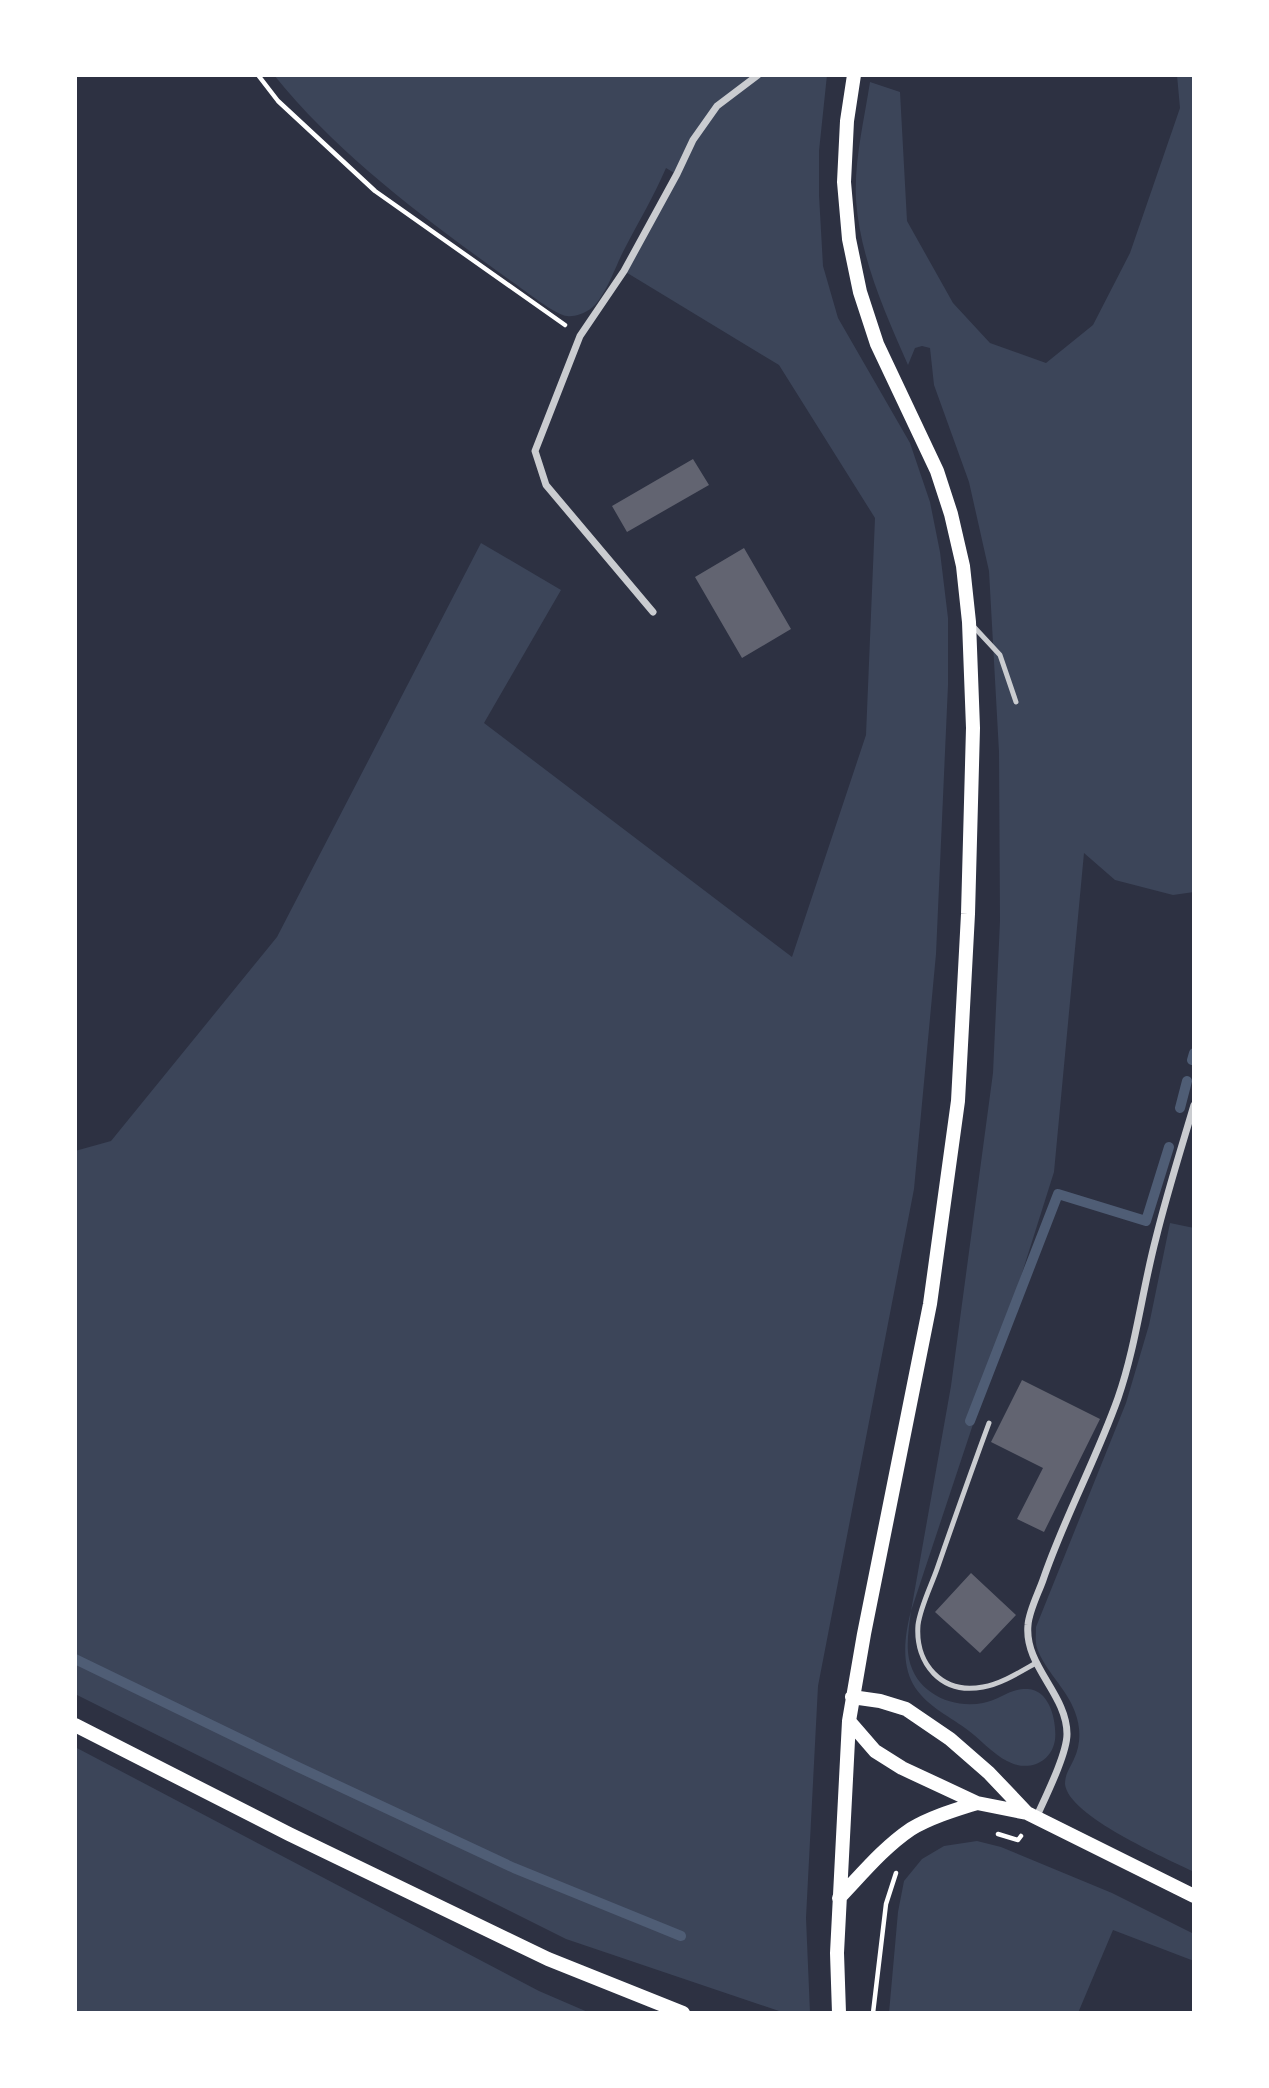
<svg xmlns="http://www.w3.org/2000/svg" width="1269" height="2088" font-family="'Alegreya Sans',sans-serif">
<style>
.green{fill:#3c4559}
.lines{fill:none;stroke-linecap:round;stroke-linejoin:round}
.stream{stroke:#4f5d75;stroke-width:10}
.building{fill:#626471}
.path{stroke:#fff;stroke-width:4.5}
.service{stroke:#caccd0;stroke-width:5}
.minor{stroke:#caccd0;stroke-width:7}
.secondary{stroke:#fff;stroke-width:14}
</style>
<rect width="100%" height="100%" fill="#2d3142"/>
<path class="green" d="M274,75h553l-8,76v44l4,71 15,52 72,125 20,59 10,50 8,66v67l-12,269 -22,235 -96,497 -12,232 4,95h-25l-219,-74 -491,-245v-543l36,-10 166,-204 204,-394 80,47 -77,133 308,234 74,-222 9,-217 -96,-153 -155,-94 52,-97 -10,-6c-12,28 -27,53 -41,80 -9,16 -21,55 -38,63 -5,3 -13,6 -20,5 -10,0 -43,-26 -53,-33 -85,-61 -174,-126 -240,-208z
M1177,75h17v817l-21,3 -58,-15 -31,-27 -30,319 -56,177 -87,262c-2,16 -5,33 -2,48 7,34 43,50 74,44 17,-3 27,-15 45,-14 22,1 29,33 27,51 -4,24 -28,32 -48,21 -13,-6 -29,-24 -42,-33 -18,-13 -41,-24 -52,-44 -12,-22 -8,-50 -2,-73l40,-225 42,-313 7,-152 -1,-169 -10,-181 -20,-89 -35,-97 -4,-37 -8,-2 -7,2 -7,17c-23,-52 -48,-108 -52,-165 -2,-39 8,-79 14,-118l30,10 7,129 46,82 37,40 56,20 47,-38 37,-72 50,-145z
M1170,1223l24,5v644c-28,-14 -126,-56 -129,-88 0,-10 5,-16 9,-25 7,-15 7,-31 1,-47 -8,-23 -30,-41 -38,-64 -2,-7 -1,-14 -1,-21l90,-224 23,-78z
M75,1747l464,244 51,22h-515z
M977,1841l24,6 111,46 82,41v27l-81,-31 -35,83h-189l9,-101 6,-31 18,-22 22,-13z"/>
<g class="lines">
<path class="stream" d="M1192,1060l2,-7
M1180,1108l7,-27
M970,1421l88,-227 88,27 23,-74
M75,1659l223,108 216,101 167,68"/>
</g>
<path class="building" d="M693,459l16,26 -82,47 -15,-26z
M744,548l47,81 -49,29 -47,-81z
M1022,1380l78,39 -56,113 -27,-13 26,-51 -52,-26z
M971,1573l45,42 -36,38 -45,-41z"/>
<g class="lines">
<path class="path" d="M258,75l20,26 97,90 190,134
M998,1834l20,6 3,-4
M873,2013l13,-109 10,-31"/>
<path class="service" d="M974,627l26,28 16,47
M989,1423c-18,49 -35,97 -52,146 -6,17 -17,39 -19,56 -3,39 24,70 65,62 18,-3 37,-15 53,-24"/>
<path class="minor" d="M653,612l-107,-127 -11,-34 45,-115 44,-65 53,-97 16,-34 24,-34 41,-31
M1036,1818c9,-20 31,-64 31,-84 0,-40 -43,-68 -39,-109 1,-14 10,-31 15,-45 21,-62 53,-120 75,-182 18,-52 24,-107 38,-160 11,-45 25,-89 38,-133"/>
<path class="secondary" d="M852,1697l28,4 26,8 44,30 39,34 38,40
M849,1721l26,30 27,17 75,35 50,10 167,83
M75,1725l214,109 259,125 135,54
M839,1898c23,-24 44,-50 72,-69 20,-12 44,-19 66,-26
M839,2013l-2,-60 12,-232 15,-87 66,-330 28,-203 10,-187 5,-186 -4,-106 -6,-56 -12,-52 -14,-43 -60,-127 -17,-52 -11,-53 -5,-57 3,-61 7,-46"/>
</g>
<rect width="1269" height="2088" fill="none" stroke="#ffffff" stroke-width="154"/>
</svg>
